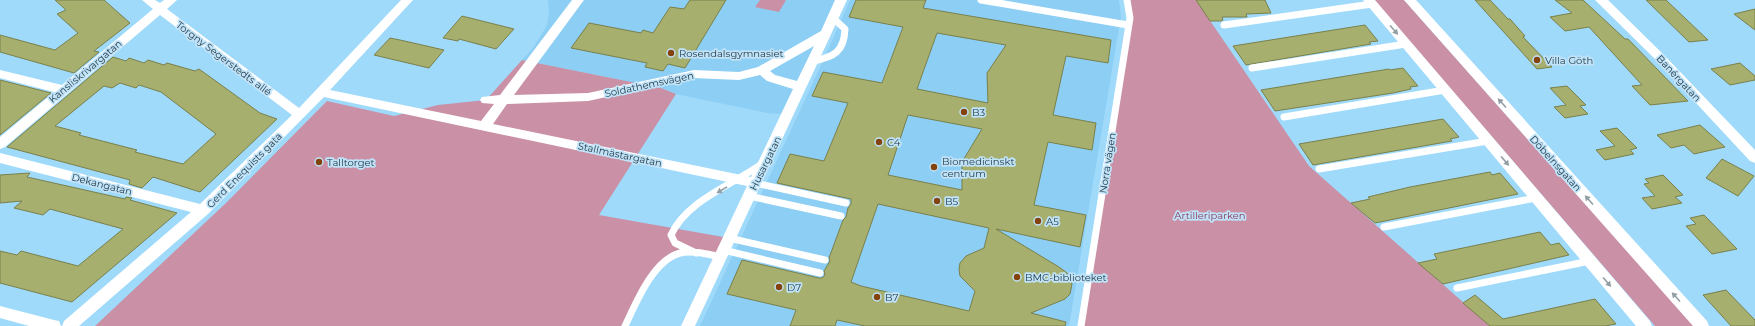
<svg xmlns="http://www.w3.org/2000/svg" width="1755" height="326" font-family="Montserrat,sans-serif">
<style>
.built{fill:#8ccef4}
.green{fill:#ca90a6}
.building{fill:#a7af6f;stroke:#7a804a;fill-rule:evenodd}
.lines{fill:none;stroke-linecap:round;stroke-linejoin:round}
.service{stroke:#fff;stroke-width:7}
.minor{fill:#fff;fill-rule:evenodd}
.oneway{fill:#929ea4}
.poi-dot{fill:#84430c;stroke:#c1e3f8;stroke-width:1.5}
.labels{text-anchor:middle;stroke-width:3.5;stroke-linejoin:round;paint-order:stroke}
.poi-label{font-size:10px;fill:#253d4a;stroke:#c1e3f8;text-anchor:start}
.street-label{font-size:10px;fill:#253d4a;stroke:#c1e3f8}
.park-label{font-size:10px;fill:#86375b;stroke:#c1e3f8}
</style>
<rect width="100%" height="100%" fill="#9fdafb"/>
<path class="built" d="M548,0h290l-54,114 -17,-1 -91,-19 -15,-6 -139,-28 11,-12 13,-21 3,-13z
M850,0h269l2,16 -52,310h-369l122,-263z"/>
<path class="green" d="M760,0h26l-7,12 -24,-5z
M1127,0h69l113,166 181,160h-409l49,-308z
M1374,0h30l290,326h-39z
M522,60l139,28 15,6 -77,121 130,23 -9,19 -40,-4 -26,20 -29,53h-530l131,-123 101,-102 67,15 44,-11 48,-5z"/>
<path class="building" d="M55,0h49l26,23 -36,28 5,1 -25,21 -74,-21v-17l55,15 23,-17 -21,-19 9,-4z
M690,0h36l-41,68 -17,-4 -5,7 -18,-4 2,-4 -76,-15 18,-25 52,10 2,-3 10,3 17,-26 14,2z
M856,0h70l-3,8 188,32 -3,23 -42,-7 -13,59 43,8 -4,27 -44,-8 -14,63 52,10 -6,32 -84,-18 63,38 8,6 5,11 -2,10 -5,5 -34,14 35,9 -1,4h-200l-28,-6 -2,6h-45l6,-16 -69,-16 15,-34 77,18h3l3,-3 -1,-4 6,-10 -1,-3 14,-38 3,-3 2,-9 3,-4v-5l-74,-16 13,-29 34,7 24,-58 -36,-7 11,-24 59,11 21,-56 -54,-10zM937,33l69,12 -19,28 1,30 -71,-14zM908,115l74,14 -20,33v28l-74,-15zM878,204l111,24 -5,20 -18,8 -6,7 -1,6 1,7 15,15 -6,20 -108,-25 -10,-4z
M1196,0h69l6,13 -25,1 1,3h-25l1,3 -2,1h-11z
M1475,0h15l18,19h2l15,17 -2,1 29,30 -15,2z
M1555,0h28l42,39h3l60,62 -38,4 -18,-19 10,-1 -53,-58 -24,4 -15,-14 22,-4z
M1646,0h20l42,40 -19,2z
M1755,9v21l-21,-16z
M462,16l52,13 -18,20 -37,-10 -1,2 -15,-3z
M1365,25l13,16 -9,1 2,2 -125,21 -13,-19z
M390,38l10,2 44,10 -15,18 -55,-13z
M113,57l13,4 3,-3 15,5 4,-3 16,5 3,-2 28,8 4,-2 61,44 17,6 -77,73 -47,-15 -11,11 -13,-4 1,-4 -123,-33zM120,83l16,5 3,-3 22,7 55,42 -33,30 -48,-12 2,-2 -58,-15 2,-2 -26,-7 49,-40 8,2z
M1740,63l15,13v4l-25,5 -19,-16z
M1403,68l15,18 -8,1 1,2 -18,4 -118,18 -14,-21 128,-21 1,1z
M0,80l51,13 -51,42z
M1567,86l19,19 -6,1 8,8 -23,4 -11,-11 12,-2 -16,-17z
M1443,119l16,18 -9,2 2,2 -139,24 -14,-21z
M1700,125l25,22 -31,7 -10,-9 -13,3 -14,-13z
M1617,128l20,20 -7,2 4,4 -29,6 -9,-10 19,-4 -15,-15z
M1722,159l32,17 -16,20 -32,-18z
M1490,172l2,3 8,-2 18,21 -143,29 -24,-20 19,-4 -2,-2 42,-10z
M30,173l-3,4 98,22 1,-2 6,1 -2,2 47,13 -105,89 -72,-19v-32l17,4 4,-4 57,15 45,-37 -73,-20 -7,6 -29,-7 8,-7 -22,2v-28z
M1663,175l20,20 -8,2 7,6 -30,6 -10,-11 13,-2 -11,-12 5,-1 -4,-4z
M1704,215l33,34 -25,5 -26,-28 10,-2 -6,-6z
M1540,232l11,13 8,-2 10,12 -126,29 -25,-21 19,-4 -3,-5z
M1726,290l29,30v6h-24l-28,-31z
M1475,295l28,24 92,-20 21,25 -11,2h-115l-27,-23z"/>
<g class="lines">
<path class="service" d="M981,0l147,25
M1224,25l148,-21
M813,61c21,-4 31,-9 32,-32l-12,-11
M1252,68l154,-24
M1284,117l161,-27
M1319,169l169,-28
M755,183l91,20
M749,196l92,20
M1384,227l152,-29
M729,238l96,22
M723,250l97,23
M696,253l-21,-10 -4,-8c16,-35 62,-50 92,-72
M1457,288l133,-27
M625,326c11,-23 28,-66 55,-73 12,-3 28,1 40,4
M1081,326l49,-308 -3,-18"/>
<path class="minor" d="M142,0h13l5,3 4,-3h13l-10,9 132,99 102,-108h12l-83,90 151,31 13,-17 -12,-1 -2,-3 2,-3 18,-2 72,-95h12l-70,95 74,-2 106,-23 45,2 19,-5 63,-36 14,-31h12l-152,326h-14l66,-140 -423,-89 -116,117 -129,112h-17l2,-5 127,-109 -191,-49v-10l200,51 92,-89 -132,-100 -155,132 -5,2v-12l54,-45 -54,-14v-8l62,15 91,-76zM814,46l-17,35 -22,-6 -5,-4zM760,75l7,6 26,8 -42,88 -258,-53 14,-20 81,-3 106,-23 45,2z
M1363,0h12l275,321 2,5h-16z
M1404,0h12l291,321 2,5h-16z
M1595,0h13l56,55 91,95v13l-5,-2 -94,-101z
M0,306l54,14 5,1 2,5h-32l-29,-8z"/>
</g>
<defs><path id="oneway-solid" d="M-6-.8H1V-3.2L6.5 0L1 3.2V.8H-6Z"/></defs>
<g class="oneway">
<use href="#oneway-solid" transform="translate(1394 30) rotate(50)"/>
<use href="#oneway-solid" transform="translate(1502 103) rotate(-132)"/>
<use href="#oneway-solid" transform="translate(1505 161) rotate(50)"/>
<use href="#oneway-solid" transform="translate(722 190) rotate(149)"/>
<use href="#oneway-solid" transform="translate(1589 200) rotate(-132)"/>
<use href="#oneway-solid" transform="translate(1607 282) rotate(50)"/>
<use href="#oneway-solid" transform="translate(1676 297) rotate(-132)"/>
</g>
<g class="poi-dot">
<circle cx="671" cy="53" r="4"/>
<circle cx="1537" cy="60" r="4"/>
<circle cx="964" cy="112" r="4"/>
<circle cx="879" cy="142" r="4"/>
<circle cx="319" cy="162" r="4"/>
<circle cx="934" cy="167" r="4"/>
<circle cx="937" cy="201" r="4"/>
<circle cx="1038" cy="221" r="4"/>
<circle cx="1017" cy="277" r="4"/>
<circle cx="779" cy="287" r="4"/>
<circle cx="877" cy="297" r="4"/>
</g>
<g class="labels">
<g class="poi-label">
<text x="679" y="57">Rosendalsgymnasiet</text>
<text x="1545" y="64">Villa Göth</text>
<text x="972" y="116">B3</text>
<text x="887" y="146">C4</text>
<text x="942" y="165">Biomedicinskt<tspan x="942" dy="12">centrum</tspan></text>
<text x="327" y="166">Talltorget</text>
<text x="945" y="205">B5</text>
<text x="1046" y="225">A5</text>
<text x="1025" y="281">BMC-biblioteket</text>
<text x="787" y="291">D7</text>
<text x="885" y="301">B7</text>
</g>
<g class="street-label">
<text transform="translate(224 58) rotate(37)" y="4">Torgny Segerstedts allé</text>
<text transform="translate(85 71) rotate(-40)" y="4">Kansliskrivargatan</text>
<text transform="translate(1679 78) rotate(47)" y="4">Banérgatan</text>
<text transform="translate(649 84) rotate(-12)" y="4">Soldathemsvägen</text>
<text transform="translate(620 154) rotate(12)" y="4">Stallmästargatan</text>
<text transform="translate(765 163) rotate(-64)" y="4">Husargatan</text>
<text transform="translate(1107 163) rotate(-81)" y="4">Norra vägen</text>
<text transform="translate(1556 163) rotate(48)" y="4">Döbelnsgatan</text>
<text transform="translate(244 170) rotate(-45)" y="4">Gerd Enequists gata</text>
<text transform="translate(102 184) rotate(14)" y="4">Dekangatan</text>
</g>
<g class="park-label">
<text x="1210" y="219">Artilleriparken</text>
</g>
</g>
</svg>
